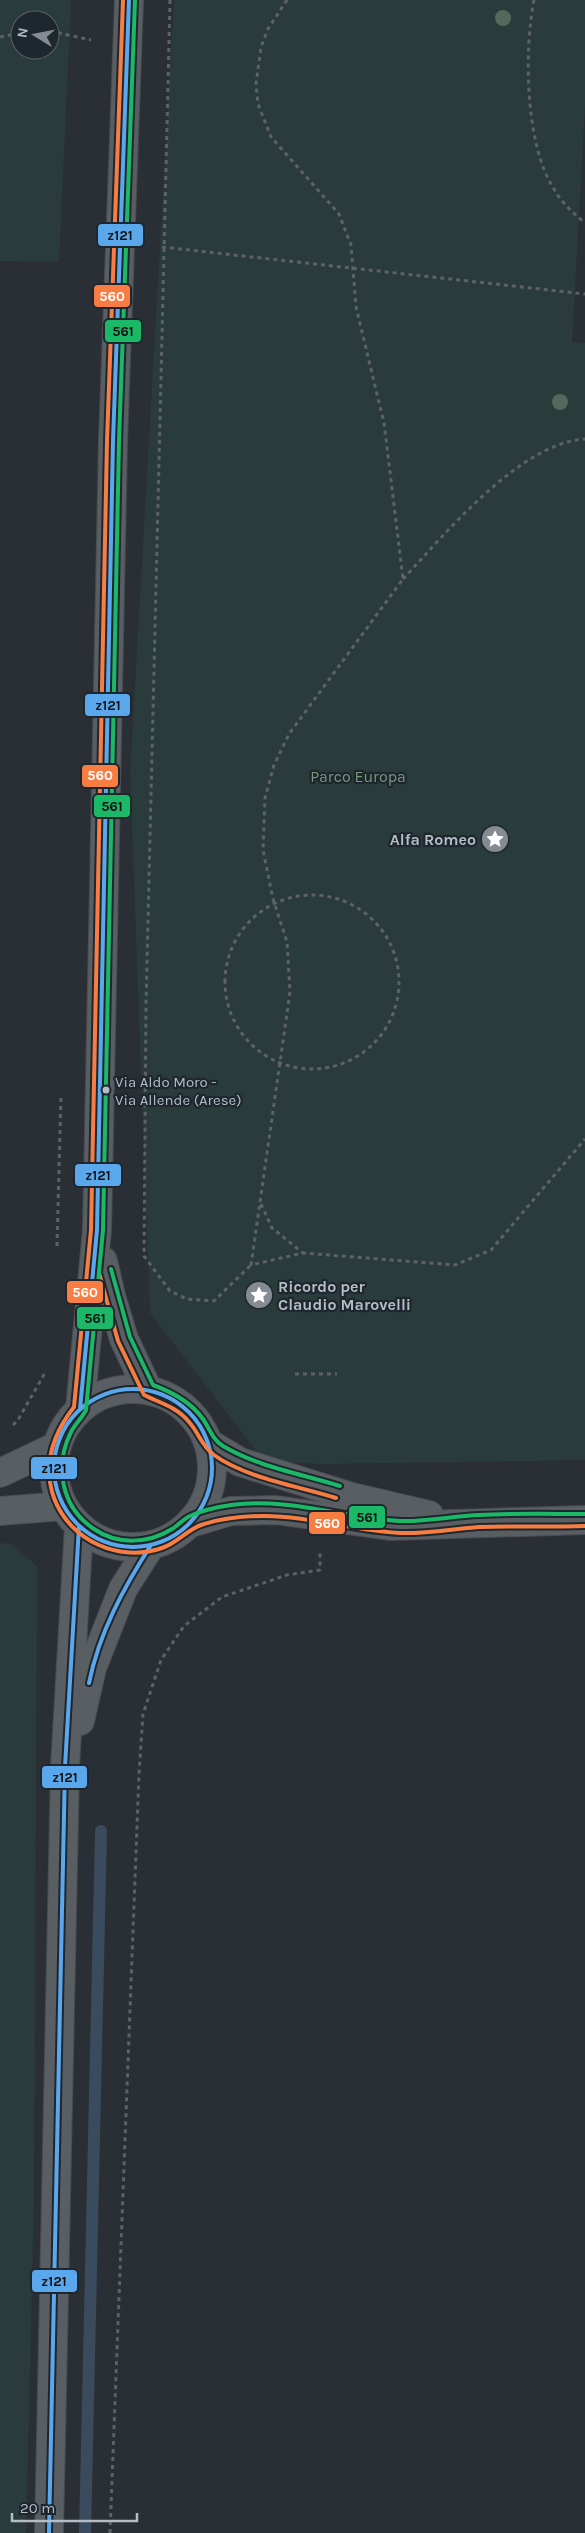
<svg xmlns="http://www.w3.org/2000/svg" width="585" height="2533" font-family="Karla,sans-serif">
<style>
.green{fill:#2a3b3b;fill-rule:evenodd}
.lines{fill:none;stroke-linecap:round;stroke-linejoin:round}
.stream{stroke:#3a4b5d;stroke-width:12}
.minor-casing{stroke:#484b4f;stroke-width:30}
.path{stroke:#5d6266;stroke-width:3;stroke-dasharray:4 4;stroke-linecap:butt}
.minor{stroke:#595e62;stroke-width:28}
.bus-1-casing{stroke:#1e262e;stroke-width:8}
.bus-2-casing{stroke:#1e262e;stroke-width:8}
.bus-3-casing{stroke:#1e262e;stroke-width:8}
.bus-1{stroke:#5aa8eb;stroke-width:4}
.bus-2{stroke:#f77d43;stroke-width:4}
.bus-3{stroke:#1ab867;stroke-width:4}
.tree{fill:#53695b}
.bus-dot{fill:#b4bcc5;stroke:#1e262e;stroke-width:2}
.labels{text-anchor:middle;stroke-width:4.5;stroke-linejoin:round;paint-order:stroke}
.bus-label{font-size:15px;fill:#b4bcc5;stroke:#1e262e;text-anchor:start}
.park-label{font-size:16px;fill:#74997a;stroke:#1e262e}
.poi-label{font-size:16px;font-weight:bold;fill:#b4bcc5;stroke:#1e262e;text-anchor:end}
.line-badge{stroke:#1e262e;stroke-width:2}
.badge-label{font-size:14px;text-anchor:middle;font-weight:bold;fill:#fff}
.pale-badge-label{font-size:14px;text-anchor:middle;font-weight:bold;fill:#111}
</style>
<rect width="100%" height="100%" fill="#2a2f35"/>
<path class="green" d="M0,0h71l-12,262 -59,-1zM20,20h30v30h-30z
M174,0h411v106l-13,236 13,1v1117l-264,4 -57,-3 -114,-148 -20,-539z
M0,1543l11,1 26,22 -3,632 -8,335h-26z"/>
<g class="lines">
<path class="stream" d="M85,2533l16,-702"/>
<defs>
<path id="minor" d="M103,1261l8,35 13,43 24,51
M54 1468a79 79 0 1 1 158 0a79 79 0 1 1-158 0Z
M80,1409l17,-179 16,-789 16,-441
M208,1443l32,19 112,35 77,18
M0,1473l57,-27
M0,1511l63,-5
M191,1523l40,-12 45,-1 114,16 195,-6
M80,1721l12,-53 31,-79 28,-44
M49,2533l16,-766 14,-241"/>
</defs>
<use href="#minor" class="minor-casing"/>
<path class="path" d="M170,0l-24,1005 -2,251 26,35 17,8 27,2 37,-36
M287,0l-19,29 -7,18 -5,37 2,20 13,33 68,77 12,31 5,62 28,116 19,156 -114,155 -15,31 -9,33 -2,52 10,49 14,43 3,50 -39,273 52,-12 152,12 36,-15 94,-111
M534,0c-10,50 -9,145 20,189 8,14 19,24 31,34
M50,31l41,9
M0,37l20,-4
M162,247l423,47
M403,579c43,-46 117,-136 182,-140
M225 982a87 87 0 1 1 174 0a87 87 0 1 1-174 0Z
M261,1204l11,24 31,25
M57,1246l4,-151
M295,1374h42
M13,1425l5,-5 28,-49
M110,2533l29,-759 4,-60 18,-54 23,-34 38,-29 65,-22 33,-5v-19"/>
<use href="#minor" class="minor"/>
<defs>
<path id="bus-1" d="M54 1468a79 79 0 1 1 158 0a79 79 0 1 1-158 0Z
M80,1409l17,-179 16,-789 16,-441
M89,1683c10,-50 35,-96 62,-138
M49,2533l16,-766 14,-241"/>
<path id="bus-2" d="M123,0l-16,441 -16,789 -17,177c-21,27 -32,57 -20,91 16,43 66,65 108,50 15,-5 25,-18 39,-23 21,-7 42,-9 63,-9 46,0 90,15 136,17 26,1 52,-4 79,-6 35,-1 71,0 106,-1
M99,1273l19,68 26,54c16,8 33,12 45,27 10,11 12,23 25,33 32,23 84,31 122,43"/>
<path id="bus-3" d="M135,0l-16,441 -16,789 -17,180c-4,8 -11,14 -15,22 -17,34 -10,75 23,97 23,16 54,15 78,0 7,-4 11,-10 18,-13 13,-6 27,-9 41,-11 57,-8 112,13 169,16 26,1 53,-5 79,-6 35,-2 71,-1 106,-1
M111,1269l19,68 23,48c19,7 38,17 50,34 7,10 9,20 20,27 35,21 79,28 117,40"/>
</defs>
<use href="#bus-1" class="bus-1-casing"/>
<use href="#bus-2" class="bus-2-casing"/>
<use href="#bus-3" class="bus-3-casing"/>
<use href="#bus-1" class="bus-1"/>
<use href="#bus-2" class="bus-2"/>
<use href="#bus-3" class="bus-3"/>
</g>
<g class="tree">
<circle cx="503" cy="18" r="8"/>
<circle cx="560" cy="402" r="8"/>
</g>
<defs>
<symbol id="sight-disc" viewBox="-11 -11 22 22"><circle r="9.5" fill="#848b93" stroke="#1e262e"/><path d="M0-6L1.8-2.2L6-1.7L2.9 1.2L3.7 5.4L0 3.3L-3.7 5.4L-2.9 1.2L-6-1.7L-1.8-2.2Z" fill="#fff"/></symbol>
</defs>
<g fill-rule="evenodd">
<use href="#sight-disc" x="479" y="823" width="32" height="32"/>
<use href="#sight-disc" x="243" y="1279" width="32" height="32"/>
</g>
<circle class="bus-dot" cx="106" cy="1090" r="4.5"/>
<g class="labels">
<g class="bus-label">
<text x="115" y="1087">Via Aldo Moro -<tspan x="115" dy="18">Via Allende (Arese)</tspan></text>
</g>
<g class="park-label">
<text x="358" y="782">Parco Europa</text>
</g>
<g class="poi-label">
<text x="476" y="845">Alfa Romeo</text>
<text x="278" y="1292" text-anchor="start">Ricordo per<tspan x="278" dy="18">Claudio Marovelli</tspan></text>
</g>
</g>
<g class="line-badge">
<rect x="97" y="223" width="47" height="24" rx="5" fill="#5aa8eb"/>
<rect x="93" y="284" width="38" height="24" rx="5" fill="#f77d43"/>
<rect x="104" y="319" width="38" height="24" rx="5" fill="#1ab867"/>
<rect x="84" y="693" width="47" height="24" rx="5" fill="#5aa8eb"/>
<rect x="81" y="764" width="38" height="24" rx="5" fill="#f77d43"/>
<rect x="93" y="794" width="38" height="24" rx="5" fill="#1ab867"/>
<rect x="74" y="1163" width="48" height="24" rx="5" fill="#5aa8eb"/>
<rect x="66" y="1280" width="38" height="24" rx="5" fill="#f77d43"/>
<rect x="76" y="1306" width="38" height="24" rx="5" fill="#1ab867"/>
<rect x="30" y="1456" width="48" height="24" rx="5" fill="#5aa8eb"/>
<rect x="348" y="1505" width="38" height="24" rx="5" fill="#1ab867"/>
<rect x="308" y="1511" width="38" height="24" rx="5" fill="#f77d43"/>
<rect x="41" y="1765" width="47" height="24" rx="5" fill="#5aa8eb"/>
<rect x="31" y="2269" width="47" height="24" rx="5" fill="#5aa8eb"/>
</g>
<g class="badge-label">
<text x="112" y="301">560</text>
<text x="100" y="780">560</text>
<text x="85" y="1297">560</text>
<text x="327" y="1528">560</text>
</g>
<g class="pale-badge-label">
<text x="120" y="240">z121</text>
<text x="123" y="336">561</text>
<text x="108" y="710">z121</text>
<text x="112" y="811">561</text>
<text x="98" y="1180">z121</text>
<text x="95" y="1323">561</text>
<text x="54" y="1473">z121</text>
<text x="367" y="1522">561</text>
<text x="65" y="1782">z121</text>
<text x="54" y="2286">z121</text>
</g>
<g transform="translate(35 35) rotate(280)"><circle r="24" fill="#1e262e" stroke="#5a626a"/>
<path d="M0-4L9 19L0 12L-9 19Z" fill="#848b93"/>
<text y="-8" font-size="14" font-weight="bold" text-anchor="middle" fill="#b4bcc5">N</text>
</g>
<path d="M12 2513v8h125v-8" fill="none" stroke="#b4bcc5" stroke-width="2.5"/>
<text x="20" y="2513" font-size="15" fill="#b4bcc5" stroke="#1e262e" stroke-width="4" paint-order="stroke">20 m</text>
</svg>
